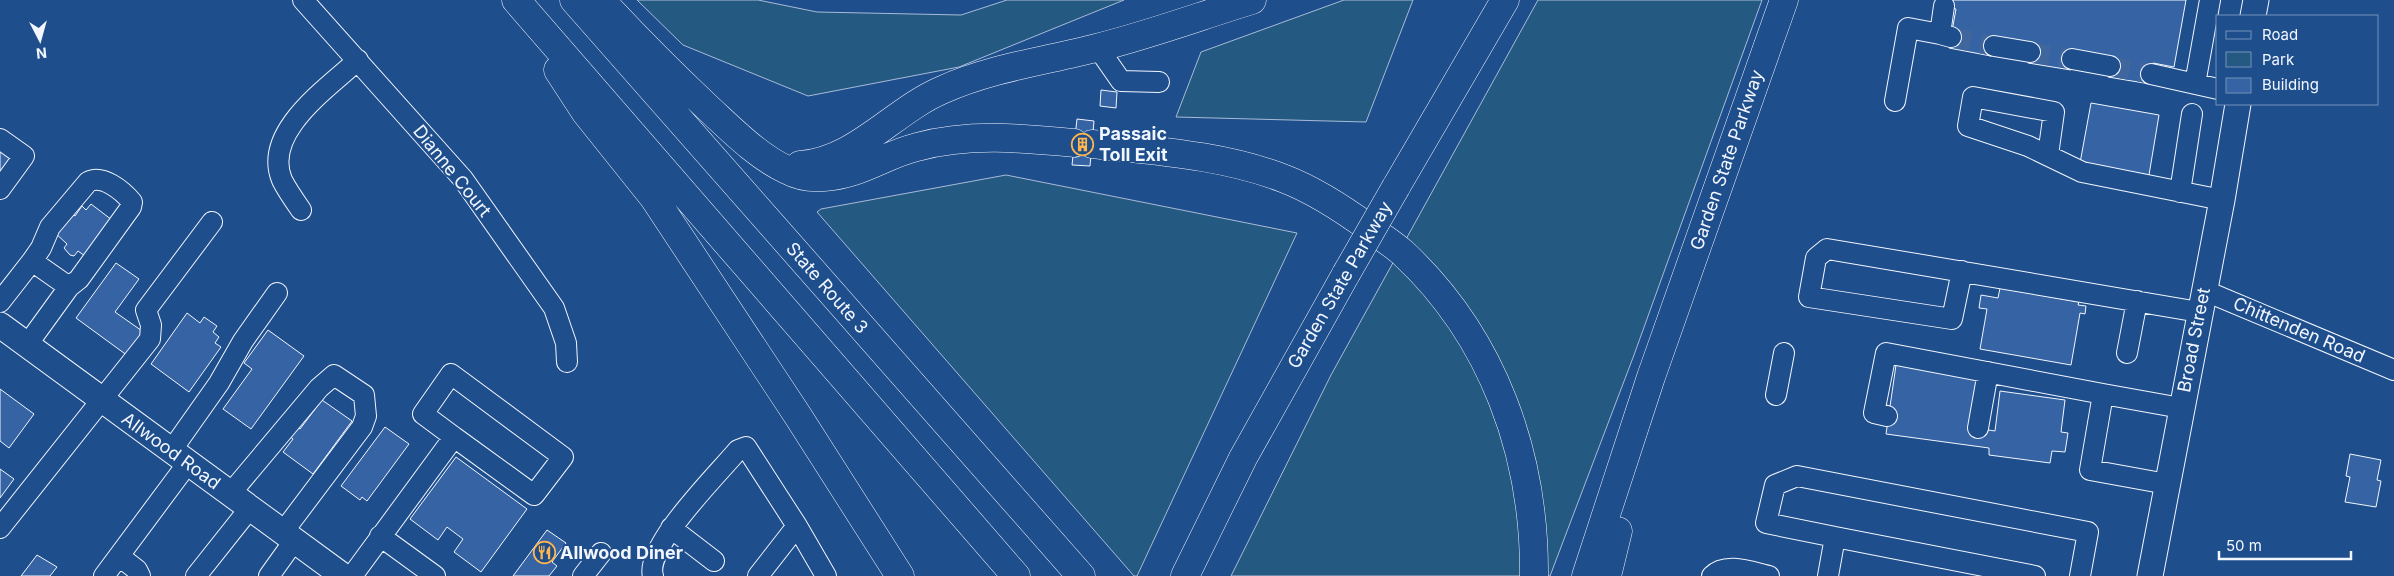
<svg xmlns="http://www.w3.org/2000/svg" width="2394" height="576" font-family="Inter,sans-serif">
<style>
.green{fill:#245a82;stroke:#a8bbd7}
.building{fill:#3563a3;stroke:#f2f6ff}
.lines{fill:none;stroke-linecap:round;stroke-linejoin:round}
.minor-tunnel{stroke:#3f679d;stroke-width:20;stroke-dasharray:20 10;stroke-linecap:butt}
.minor-casing{stroke:#f2f6ff;stroke-width:22}
.major-casing{stroke:#f2f6ff;stroke-width:27}
.highway-casing{stroke:#f2f6ff;stroke-width:29}
.minor{stroke:#1f4e8c;stroke-width:20}
.major{stroke:#1f4e8c;stroke-width:25}
.highway{stroke:#1f4e8c;stroke-width:28}
.highway-bridge-casing{stroke:#f2f6ff;stroke-width:29;stroke-linecap:butt}
.highway-bridge{stroke:#1f4e8c;stroke-width:28}
.labels{text-anchor:middle;stroke-width:4;stroke-linejoin:round;paint-order:stroke}
.poi-label{font-size:18px;font-weight:bold;fill:#f2f6ff;stroke:#1f4e8c;text-anchor:start}
.street-label{font-size:18px;fill:#f2f6ff;stroke:#1f4e8c}
</style>
<rect width="100%" height="100%" fill="#1f4e8c"/>
<path class="green" d="M637,0h121l59,12 144,3 46,-15h117l-165,67 -151,29 -125,-51z
M1344,0h69l-47,122 -190,-5 25,-65z
M1538,0h224l-128,355 -84,221h-319l100,-201z
M1006,175l291,58 -160,343h-3l-317,-364 4,-3z"/>
<path class="building" d="M1938,0h248l-12,67 -21,-4 -3,21 -42,-7 4,-20 -38,-7 -3,20 -43,-7 3,-20 -37,3 -3,10 -42,-8 7,-39 -12,-3z
M1101,90l16,2 -1,16 -16,-2z
M2091,103l68,12 -10,60 -69,-12z
M1077,119l17,2 -4,45 -18,-1z
M0,149l13,10 -13,20z
M91,204l21,16 -27,36 -7,-5 -4,5 -4,-1 -6,-7 3,-4 -15,-14 15,-20 8,6 7,-10 4,4z
M116,263l23,16 -24,33 30,21 -17,23 -52,-38z
M2000,288l79,14 -1,3 8,1 -1,8 -5,-1 -9,52 -91,-16 7,-40 -8,-1 2,-13 17,3z
M187,313l13,10 4,-6 13,9 -4,6 6,5 -4,6 6,4 -32,45 -38,-28z
M268,330l36,26 -53,73 -28,-20 29,-40 -8,-6z
M1896,365l81,11 -7,51 25,4 5,-40 65,9 -4,32 7,1 -3,19 -13,-1 -2,12 -61,-8v-7l-103,-14z
M0,389l34,25 -25,34 -9,-7z
M322,400l30,21 -39,53 -30,-22 10,-13 -11,-8 8,-10 10,8z
M385,427l24,17 -42,57 -5,-4 -2,3 -19,-14z
M2350,454l31,6 -4,20 4,1 -5,26 -31,-5 5,-25 -4,-1z
M456,457l71,52 -46,63 -27,-20 9,-13 -16,-12 -9,13 -28,-21z
M0,469l14,10 -14,19z
M547,530l19,13 -14,19 5,4 -8,10h-36z
M37,555l20,12 -7,9h-29z"/>
<g class="lines">
<path class="minor-tunnel" d="M1951,37l43,9
M2030,52l42,7
M2110,66l41,8"/>
<defs>
<path id="minor" d="M303,0l160,179 91,129 12,35 1,19
M1944,6l-4,28 11,3
M1994,46l36,6
M1098,48l23,33 38,1
M2072,59l38,7
M2151,74l67,15
M2195,84l15,-84
M1895,101l13,-73 32,6
M0,139l24,17 -24,33
M2048,155l6,-43 -81,-15 -5,29 60,20 54,26 140,28
M2180,192l12,-78
M301,210c-7,-10 -14,-20 -19,-30 -20,-48 46,-92 76,-120
M32,261l9,-13 9,-21 38,-45c14,-8 34,8 44,20l-1,5 -52,72 -10,8
M1962,271l-10,48 -143,-22 7,-39 11,-9c124,21 248,41 372,63
M2203,290l191,80
M0,302l32,-41 37,26 -42,58
M2127,353l10,-52
M1776,395l8,-42
M1887,416l-13,-3 12,-60 217,41
M1978,428l10,-56
M171,451l48,-68 24,-42 34,-48
M2167,484l-77,-14 13,-76 78,14
M230,494l89,-106 15,-13 30,20 2,21 -4,11 -79,105
M0,528l150,-189 1,-14 -5,-15 66,-88
M671,528l43,33
M380,536l55,40
M1835,537l-69,-14 9,-38 22,-9 291,56 -8,44
M119,556l18,14 3,6
M104,576l84,-113
M196,576l54,-68
M269,576l25,-35
M352,576l102,-139 80,58 29,-38 -112,-83 -28,40 31,23
M583,576l18,-23
M653,576c-9,-29 65,-102 85,-126l8,-3 51,79
M758,576l39,-50 29,50
M1712,576c14,-14 39,-4 57,0
M1828,576l7,-39 200,39"/>
<path id="major" d="M2253,16l3,-16
M0,325l343,251
M2150,576l72,-376 16,-96"/>
<path id="highway" d="M516,0l500,576
M574,0l507,576
M601,0c34,37 70,73 106,107 25,23 50,49 80,63 11,6 25,8 37,7 36,-2 60,-22 93,-30 52,-14 104,-9 157,-4
M558,70l28,43 68,85 144,218 102,160
M1092,144c64,7 132,11 193,35 31,12 58,30 84,49 11,8 24,16 34,25 90,84 132,201 131,323
M800,165c56,-4 93,-54 142,-75 49,-22 103,-29 154,-42 53,-13 104,-32 156,-48
M1396,187l109,-187
M1185,576l58,-118 103,-184
M1586,576l65,-199 133,-377
M1607,576l11,-45"/>
</defs>
<use href="#minor" class="minor-casing"/>
<use href="#major" class="major-casing"/>
<use href="#highway" class="highway-casing"/>
<use href="#minor" class="minor"/>
<use href="#major" class="major"/>
<use href="#highway" class="highway"/>
<defs>
<path id="highway-bridge" d="M1346,274l50,-87"/>
</defs>
<use href="#highway-bridge" class="highway-bridge-casing"/>
<use href="#highway-bridge" class="highway-bridge"/>
</g>
<defs>
<symbol id="building-ring" viewBox="-11 -11 22 22"><circle r="9.5" fill="#1f4e8c" stroke="#ffb74d" stroke-width="1.5"/><path d="M-4-6H4V6H1V3H-1V6H-4ZM-2.5-4.3h1.7v1.8h-1.7ZM.8-4.3h1.7v1.8H.8ZM-2.5-1h1.7V.8h-1.7ZM.8-1h1.7V.8H.8Z" fill="#ffb74d"/></symbol>
<symbol id="restaurant-ring" viewBox="-11 -11 22 22"><circle r="9.5" fill="#1f4e8c" stroke="#ffb74d" stroke-width="1.5"/><path d="M-5-6h1v4h1v-4h1v4h1v-4h1v5L-1.5 .5V6h-2V.5L-5-1ZM5-6V6H3V1.5H1.5Q1.5-4 5-6Z" fill="#ffb74d"/></symbol>
</defs>
<g fill-rule="evenodd">
<use href="#building-ring" x="1070" y="132" width="25" height="25"/>
<use href="#restaurant-ring" x="532" y="540" width="25" height="25"/>
</g>
<g class="labels">
<g class="poi-label">
<text x="1099" y="140">Passaic<tspan x="1099" dy="21">Toll Exit</tspan></text>
<text x="560" y="559">Allwood Diner</text>
</g>
<g class="street-label">
<text transform="translate(1727 160) rotate(-71)" y="6">Garden State Parkway</text>
<text transform="translate(452 171) rotate(51)" y="6">Dianne Court</text>
<text transform="translate(1340 285) rotate(-60)" y="6">Garden State Parkway</text>
<text transform="translate(827 288) rotate(49)" y="6">State Route 3</text>
<text transform="translate(2299 330) rotate(23)" y="6">Chittenden Road</text>
<text transform="translate(2194 340) rotate(-79)" y="6">Broad Street</text>
<text transform="translate(171 451) rotate(36)" y="6">Allwood Road</text>
</g>
</g>
<rect x="2216" y="15" width="162" height="90" fill="#1f4e8c" stroke="#7391ba"/>
<rect x="2226" y="31" width="25" height="8" fill="#1f4e8c" stroke="#7391ba"/>
<text x="2262" y="40" font-size="15" fill="#f2f6ff">Road</text>
<rect x="2226" y="52" width="25" height="15" fill="#245a82" stroke="#7391ba"/>
<text x="2262" y="65" font-size="15" fill="#f2f6ff">Park</text>
<rect x="2226" y="78" width="25" height="15" fill="#3563a3" stroke="#7391ba"/>
<text x="2262" y="90" font-size="15" fill="#f2f6ff">Building</text>
<g transform="translate(40 40) rotate(174)" stroke="#1f4e8c" stroke-width="4" paint-order="stroke">
<path d="M0-4L9 19L0 12L-9 19Z" fill="#f2f6ff"/>
<text y="-8" font-size="14" font-weight="bold" text-anchor="middle" fill="#f2f6ff">N</text>
</g>
<path d="M2219 551v8h132v-8" fill="none" stroke="#f2f6ff" stroke-width="2.5"/>
<text x="2226" y="551" font-size="15" fill="#f2f6ff" stroke="#1f4e8c" stroke-width="4" paint-order="stroke">50 m</text>
</svg>
